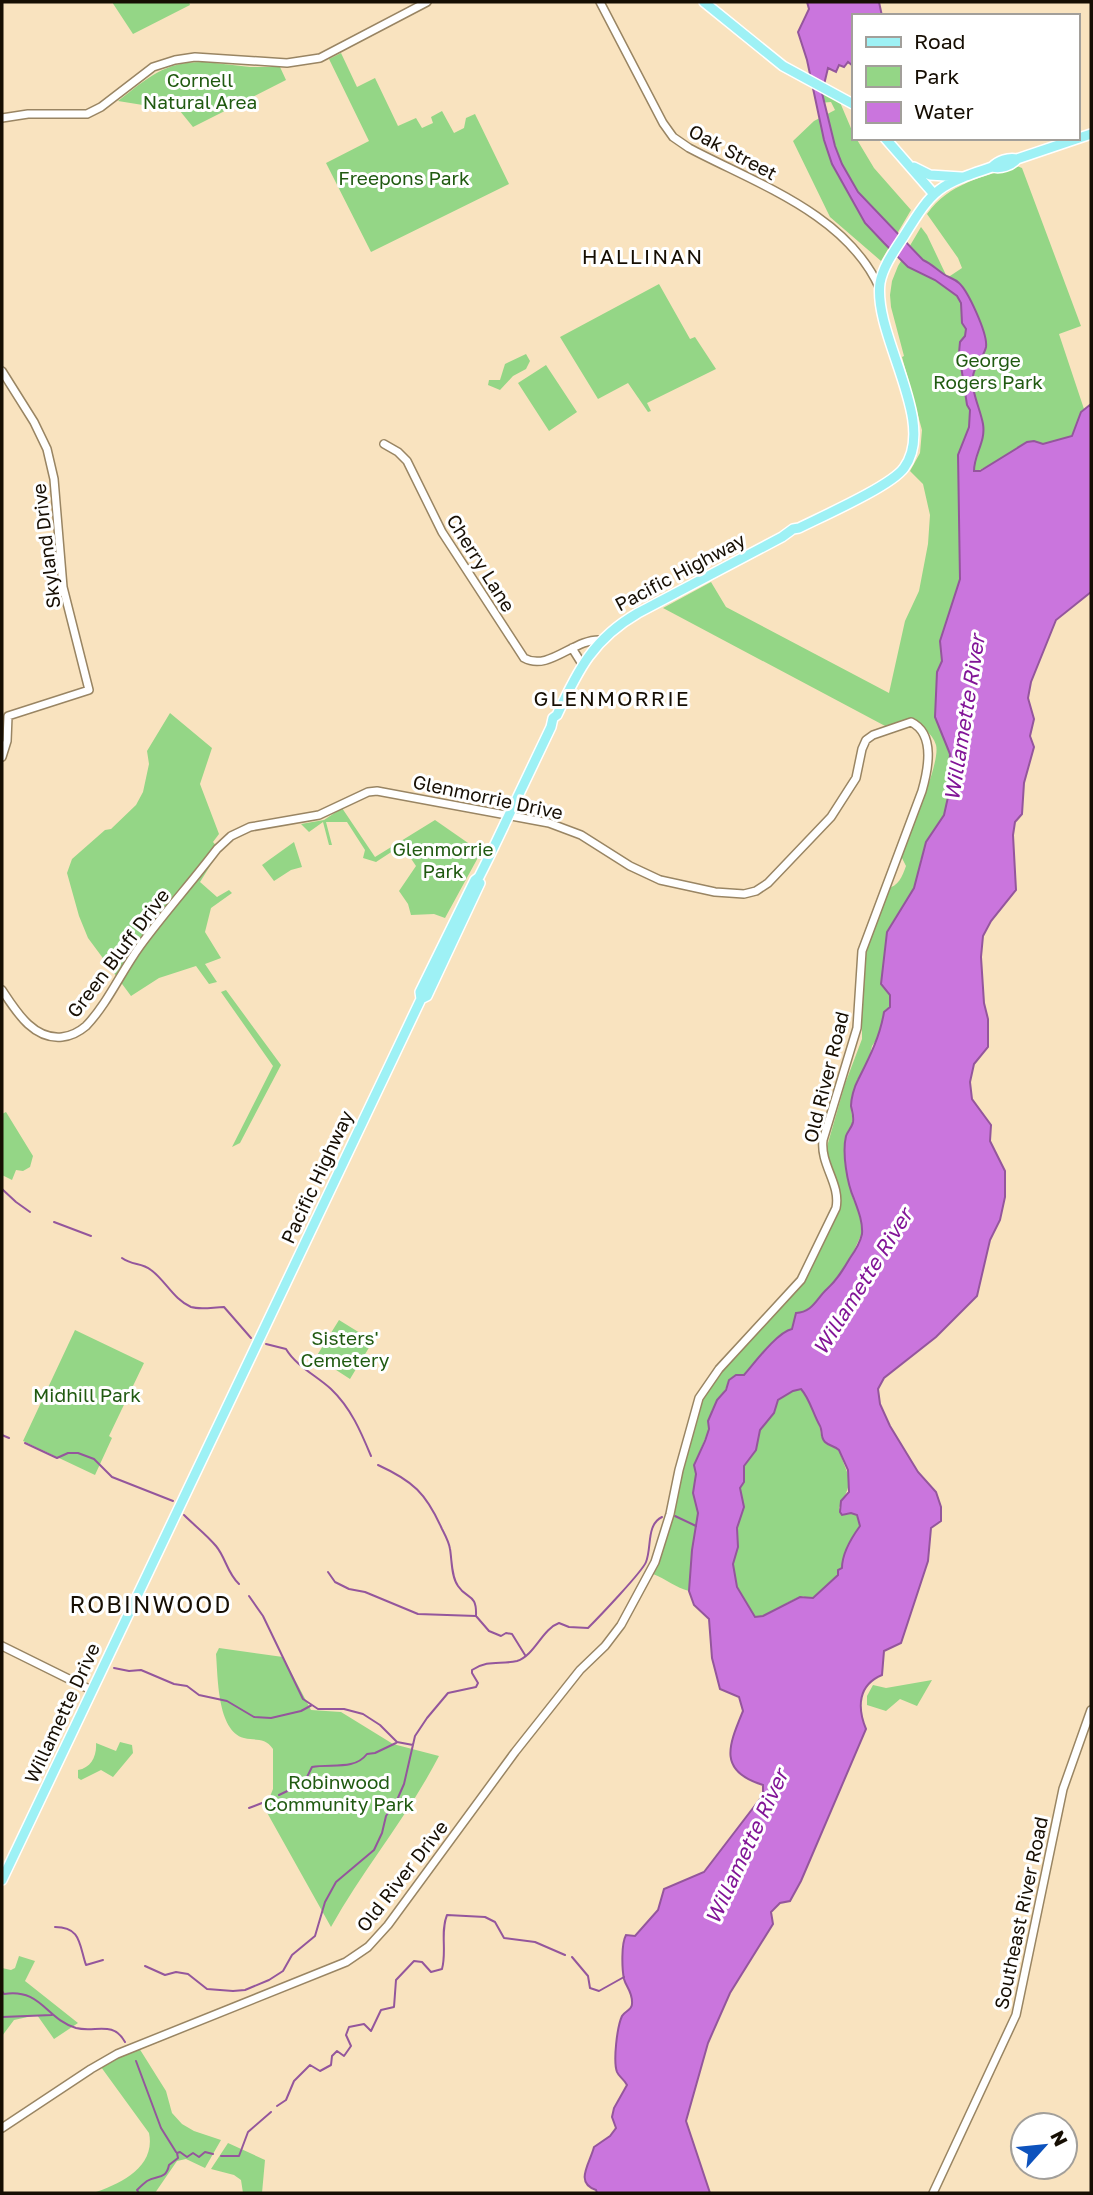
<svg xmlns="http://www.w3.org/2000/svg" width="1093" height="2195" font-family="'Golos Text',sans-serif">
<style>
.green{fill:#94d686}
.water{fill:#ca75dd;stroke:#94569c;stroke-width:2;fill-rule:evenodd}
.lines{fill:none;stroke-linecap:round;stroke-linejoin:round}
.stream{stroke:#94569c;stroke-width:2}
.tertiary-casing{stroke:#998563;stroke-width:10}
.primary-casing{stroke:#fff;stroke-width:12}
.tertiary{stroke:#fff;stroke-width:7}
.primary{stroke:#9ef1f5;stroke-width:9}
.labels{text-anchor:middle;stroke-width:6;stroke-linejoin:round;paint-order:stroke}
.park-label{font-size:19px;fill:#205a11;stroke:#fff}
.street-label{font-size:19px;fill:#160e03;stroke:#fff}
.neighbourhood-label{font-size:21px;letter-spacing:2px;fill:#160e03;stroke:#fff}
.water-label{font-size:21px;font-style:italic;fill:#821597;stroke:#fff}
.quarter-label{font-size:23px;letter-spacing:2px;fill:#160e03;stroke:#fff}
</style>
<rect width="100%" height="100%" fill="#f9e3bf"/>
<path class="green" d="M112,2h77l1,3 -57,29z
M341,53l16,34 18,-9 23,48 18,-8 6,10 11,-5 -2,-6 11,-6 12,22 10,-5 2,-10 9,-4 34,70 -138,68 -45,-89 43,-22 -40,-82z
M206,62l44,5h30l6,13 -93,47 -13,-16 -62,-10c31,-24 47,-40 88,-39z
M817,90l22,10 14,33v5h3l18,30 37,42 -30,51 -51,-44 -37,-76 21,-20 21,-11 -4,-8 -12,1z
M1017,166l5,2 59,158 -22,8 25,75 -12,27 -29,8 -4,-2 -64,30 -15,71v36l-20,62 2,20 -5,11 -2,45 15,37 -2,43 -4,18 -24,46v12l-6,16 -27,43 -6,52 9,11v12l-6,5 -3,21 -9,13 -4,18 -11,17 -6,27 2,15 -7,14 -1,22 7,37 8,18 2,19 -17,37c-6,3 -6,7 -10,12 -9,11 -24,30 -39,32l-4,15c-14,3 -38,35 -48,46l-11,2 -21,33 -3,11v8l-15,36 2,9 -3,19 5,20 -6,37 -3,41c-13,-3 -23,-12 -36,-17l6,-15 43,-161 8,-14 62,-70 48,-65 19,-41 -13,-58 19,-66 17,-45v-56l4,-40 20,-54c13,-3 16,-12 20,-23l-6,-12c9,-20 41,-91 36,-109 -3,-12 -17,-20 -27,-26l-22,8 -224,-119 48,-26 15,25 163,86 16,-72 14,-30 9,-47 2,-29 -7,-31 -13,-13 10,-18 2,-23 -20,-73 2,-1 -13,-49 -1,-12 2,-14 6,-15 23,-39 6,8 19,40 4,1 12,-8 -4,-10 -31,-44c22,-31 56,-37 90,-48z
M659,284l31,55 5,-2 21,32 -69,34 4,8 -3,1 -20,-29 -30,16 -38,-62z
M526,354l4,7 -4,8 -13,7 -13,14 -12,-5 1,-5h11l5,-16z
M546,365l31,47 -28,19 -31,-48z
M170,713l42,35 -12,36 19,50 -6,8 7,8 -20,32 17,15 12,-7 3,3 -21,15 -6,24 16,26 -16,6 12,18 -8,2 -13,-18 -37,12 -28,18 -43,-58 -9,-22 -12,-43 5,-14 33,-29 6,-1 25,-24 7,-13 6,-28 -2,-13z
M342,808l33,49 60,-37 46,32 -36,66 -11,-4 -23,1 -3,-11 -9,-13 17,-25 -14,-21 -26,17 -13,-4 2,-8 -18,-28h-21l6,23h-3l-6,-23 -14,10 -8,-8 23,-4z
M294,842l8,25 -11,3 -17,11 -12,-16z
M226,990l55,75 -41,78 -8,4 41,-81 -52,-74z
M6,1112l27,44 -3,11 -7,4 -7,-1 -4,10 -10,-5v-61z
M339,1320l34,21 -23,38 -34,-22z
M75,1330l69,33 -35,73 3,2 -17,37 -72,-34z
M801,1389c6,6 21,38 20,47l9,9 9,5c10,31 16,27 0,58l4,7 8,-2 6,2 3,11 -14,24 -4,18 -4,2v5l-22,21 -8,3 -5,-3c-16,4 -32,21 -48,21l-18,-30 -5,-23 6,-17 -1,-19 7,-21 -4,-19 4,-6v-16l12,-16 4,-20 14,-17 4,-13 15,-9z
M219,1648l64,9 28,53 30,2 52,32 46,12c-31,60 -75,112 -108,171l-66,-118 8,-20v-40c-8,-12 -17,-8 -29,-11 -27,-7 -26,-62 -28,-84z
M932,1680l-15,26 -17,-7 -14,12 -19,-6v-9l6,-11 13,3z
M120,1742l12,3 1,8 -20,24 -12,-7 -20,10 -3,-2v-8c13,-2 19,-14 18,-27l20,8z
M19,1956l16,5 -10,20 53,42 -24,16 -17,-24 -23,5 -12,16v-68l9,2 4,-2z
M139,2048l27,43 6,22 10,11 12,7 27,9 -16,28 -19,-9 -9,2 -22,32h-62c27,-9 63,-26 56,-60l-48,-66z
M228,2143l37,17 -3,33h-19l-2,-13 -7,-5 -23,-6z"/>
<path class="water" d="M807,2h72l3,14h-29v50l-5,-4 -4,5 -5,-2 -3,7 -8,-4 -6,25 13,53 7,18 16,28 65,68c9,4 14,10 22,15 5,3 10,4 14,8 9,8 29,51 27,64 -2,10 -12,19 -13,29 -2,16 7,32 10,48 3,18 -9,30 -9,47h6l47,-29 7,-1 9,3 29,-8 9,-24 10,-8v188l-35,28 -25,62 -3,16 6,21 -4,17 4,11 -10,36 -2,31 -7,8 -2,13 3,55 -25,31 -8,15 -2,21 3,46 4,16v28l-14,17 -4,18 2,17 19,26 -1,16 15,30v26l-5,23 -10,20 -13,56 -41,41 -52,41 -6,11 2,15 10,22 28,46 18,20 5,15v14l-10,7 -3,33 -27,82 -17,8 -2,24c-24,10 -25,32 -16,54l-65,152 -11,20 -10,2 -9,9 2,12 -43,69 -22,50 -22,78 24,72h-113l-1,-3c-22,-7 -6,-27 -2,-43l16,-11 6,-8 -4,-11 2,-9 13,-23c-3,-6 -8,-8 -10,-13 -4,-11 0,-45 5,-56 3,-5 10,-6 10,-12 1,-12 -6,-17 -8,-25 -2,-10 -3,-35 2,-44l9,1 23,-26 6,-21 40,-17 59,-77v-10c-46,-14 -34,-40 -20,-74l-4,-14 -19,-8 -8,-31 -3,-39 -15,-14 -5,-14 3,-41 6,-37 -5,-20 3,-19 -2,-9 11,-24 4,-12 -1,-8 9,-21 9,-10 3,-10 7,-5h8c9,-10 33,-43 48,-46l4,-16c17,-1 20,-14 31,-24 10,-9 16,-19 23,-31 5,-7 10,-15 12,-24 1,-12 -4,-24 -8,-35 -7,-16 -12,-46 -8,-63 2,-5 6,-9 7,-14 1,-6 -1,-11 -2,-16 0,-7 3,-19 7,-26 11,-22 22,-43 26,-68l6,-5v-12l-9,-11 6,-52 27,-44 12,-46 18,-27 4,-18 2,-43 -15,-37 2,-45 5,-11 -2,-20 20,-62 -2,-124 11,-28 1,-17 -3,-5 -8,-52 1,-11 5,-6 1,-7 -4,-6 -1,-20 -4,-7 -22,-16 -27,-13 -24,-24 -19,-20 -33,-59 -8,-24 -17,-80 -9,-28 11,-23zM801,1389c9,10 12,25 19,37 3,6 0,11 5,16 4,4 10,4 14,8l9,20 1,22 -8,9 -1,11 2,3 9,-2 6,2 3,11c-8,11 -18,27 -18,42l-4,2v5l-25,23 -13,-1 -37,19 -8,1 -18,-30 -4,-23 5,-17 -1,-19 7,-21 -4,-19 4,-6v-16l12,-16 4,-20 14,-17 4,-13 15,-9z"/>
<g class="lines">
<path class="stream" d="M2,1189l14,13 14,10
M54,1222l37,14
M122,1258c11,8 19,4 29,12 14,10 23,30 40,37 10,3 23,0 33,0l27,31
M266,1344l20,5c10,17 31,27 45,40 20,19 30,43 40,67
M2,1435l7,3
M25,1443l32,15 11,-5h10l16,6 18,18 61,24
M378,1465c35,16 48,28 64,64 3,6 7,13 8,20 2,11 1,27 8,37 9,14 19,7 18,30l13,15 12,5 5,-3 6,1 13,21
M184,1515c10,10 23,20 32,31 10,12 11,27 23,38
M675,1516l21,10
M328,1572l7,10 14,7 16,3 53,22 58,2
M249,1596l14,20 40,83 15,10h26l19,5 17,11 17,17 16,3
M114,1668l15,3 12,-1 33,14 13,2 12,9 28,6 27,16 17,1 30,-7 11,-6
M279,1795l25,-12 8,-16c18,-4 42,4 55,-13l8,-1 21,-10
M249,1808l13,-5
M55,1927c26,0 24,17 31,38l17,-5
M572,1957l16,19 2,12 9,3 25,-14
M145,1966l20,9 11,-3 12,2 19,15 26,2 12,-1 24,-10 14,-9 9,-16 23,-19 10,-34 11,-20 38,-32 8,-17 4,-17 11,-16 7,-16 11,-48 12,-18 21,-25 28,-6 2,-4 -6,-10v-3c17,-11 28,-5 45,-9 18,-6 25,-32 42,-38l10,4 19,1c10,-10 54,-56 58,-66 6,-15 0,-37 16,-45
M2,1991l2,3c37,-6 42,25 72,34 19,5 37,-8 49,14
M2,2017l50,-2
M136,2061l25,67 15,24
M277,2106l9,-6 8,-19 16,-16 10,6 11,-6 1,-9 5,-5 7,5 7,-10 -5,-11 3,-8 15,-3 7,7 10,-21 13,-3 2,-27 18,-19 8,1 9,10 11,-3c5,-18 -2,-37 5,-54l38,2 10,5 9,16 31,4 30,13
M221,2156h18l9,-24 23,-20
M139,2193l-2,-3c3,-3 6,-6 10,-9 10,-6 19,-1 22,-16l9,-7 -1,-5 3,-1 7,5 6,-4 6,4 6,-5 8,2"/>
<defs>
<path id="tertiary" d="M600,2l63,121 10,14 16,11c68,36 158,66 191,141
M2,118l26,-4h59l14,-7 52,-40 22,-7 20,-3 92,6 33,-5 107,-56
M2,371l32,51 13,27 7,30 9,108 26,103 -81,26 -1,25 -5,16
M384,444l14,8 9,9 35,71 82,126c25,14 50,-20 77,-18
M572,648l10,16
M2,990c14,21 31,50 60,47 9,-1 17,-5 24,-11 22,-23 35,-54 54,-80 24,-33 52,-64 77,-97l14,-13 19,-9 69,-12 49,-23 9,-1 172,32 32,12 49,31 30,14 55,12 29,2 12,-3 12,-8 63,-66 25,-39 6,-29 4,-9 7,-5 38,-13c25,12 17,48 11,69l-60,160 -5,77 -34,112c-3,25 18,44 13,68l-35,72 -82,89 -20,29 -20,72 -9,44 -15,48 -34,63 -16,21 -25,24 -65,82 -127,173 -20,22 -22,15 -229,92 -26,15 -89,59
M2,1646l89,44
M933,2193l83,-178 47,-226 28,-79"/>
<path id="primary" d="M704,2l79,64 70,38
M885,138l48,55
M914,167l16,8 31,2
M992,167c9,2 19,-1 25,-8
M421,999l-1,-7 55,-112 4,-3 10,-20 62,-130 2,-9 4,-3c21,-45 36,-76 81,-102l144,-76 11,-8 6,-1c24,-12 92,-42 105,-60 34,-46 -31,-132 -24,-185 3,-17 15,-33 24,-47 30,-49 35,-51 88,-69 6,-6 16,-10 25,-8l74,-25
M2,1880l391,-822 28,-59 6,-3 53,-113"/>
</defs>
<use href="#tertiary" class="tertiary-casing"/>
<use href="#primary" class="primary-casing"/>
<use href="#tertiary" class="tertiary"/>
<use href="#primary" class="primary"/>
</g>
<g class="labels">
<g class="park-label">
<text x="200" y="87">Cornell<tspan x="200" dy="22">Natural Area</tspan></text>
<text x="404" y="185">Freepons Park</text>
<text x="988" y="367">George<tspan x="988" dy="22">Rogers Park</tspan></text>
<text x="443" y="856">Glenmorrie<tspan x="443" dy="22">Park</tspan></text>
<text x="345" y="1345">Sisters'<tspan x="345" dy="22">Cemetery</tspan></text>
<text x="87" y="1402">Midhill Park</text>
<text x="339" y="1789">Robinwood<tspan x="339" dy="22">Community Park</tspan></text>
</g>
<g class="street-label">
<text transform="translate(733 152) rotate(28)" y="7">Oak Street</text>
<text transform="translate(46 546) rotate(-97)" y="7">Skyland Drive</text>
<text transform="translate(481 563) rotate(58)" y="7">Cherry Lane</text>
<text transform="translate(680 572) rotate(-28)" y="7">Pacific Highway</text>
<text transform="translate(488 797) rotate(12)" y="7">Glenmorrie Drive</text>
<text transform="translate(118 953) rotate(-53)" y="7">Green Bluff Drive</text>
<text transform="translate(826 1077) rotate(-76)" y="7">Old River Road</text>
<text transform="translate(317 1177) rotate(-65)" y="7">Pacific Highway</text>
<text transform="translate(62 1713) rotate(-65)" y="7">Willamette Drive</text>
<text transform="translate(402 1876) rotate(-52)" y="7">Old River Drive</text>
<text transform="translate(1021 1913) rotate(-78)" y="7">Southeast River Road</text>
</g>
<g class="neighbourhood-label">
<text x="643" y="264">HALLINAN</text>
<text x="612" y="706">GLENMORRIE</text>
</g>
<g class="water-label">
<text transform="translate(965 718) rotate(-81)" y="7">Willamette River</text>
<text transform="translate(863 1282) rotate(-58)" y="7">Willamette River</text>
<text transform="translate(747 1847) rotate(-65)" y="7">Willamette River</text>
</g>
<g class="quarter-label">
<text x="151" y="1613">ROBINWOOD</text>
</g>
</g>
<rect width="1093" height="2195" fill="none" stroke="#160e03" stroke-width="7"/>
<rect x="852" y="14" width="228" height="126" fill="#ffffff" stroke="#a29f9a" stroke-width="2"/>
<rect x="866" y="37" width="35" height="10" fill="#9ef1f5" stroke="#a29f9a" stroke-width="2"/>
<text x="914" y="49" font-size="21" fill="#160e03">Road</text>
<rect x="866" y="66" width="35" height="21" fill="#94d686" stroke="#a29f9a" stroke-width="2"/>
<text x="914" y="84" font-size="21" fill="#160e03">Park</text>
<rect x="866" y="102" width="35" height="21" fill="#ca75dd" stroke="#a29f9a" stroke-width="2"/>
<text x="914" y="119" font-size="21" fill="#160e03">Water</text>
<g transform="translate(1044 2146) rotate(63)"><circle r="33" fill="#ffffff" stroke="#a29f9a" stroke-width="2"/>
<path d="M0-5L12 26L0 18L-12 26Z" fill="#0d52bd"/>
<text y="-10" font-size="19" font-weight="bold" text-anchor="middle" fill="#160e03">N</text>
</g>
</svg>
